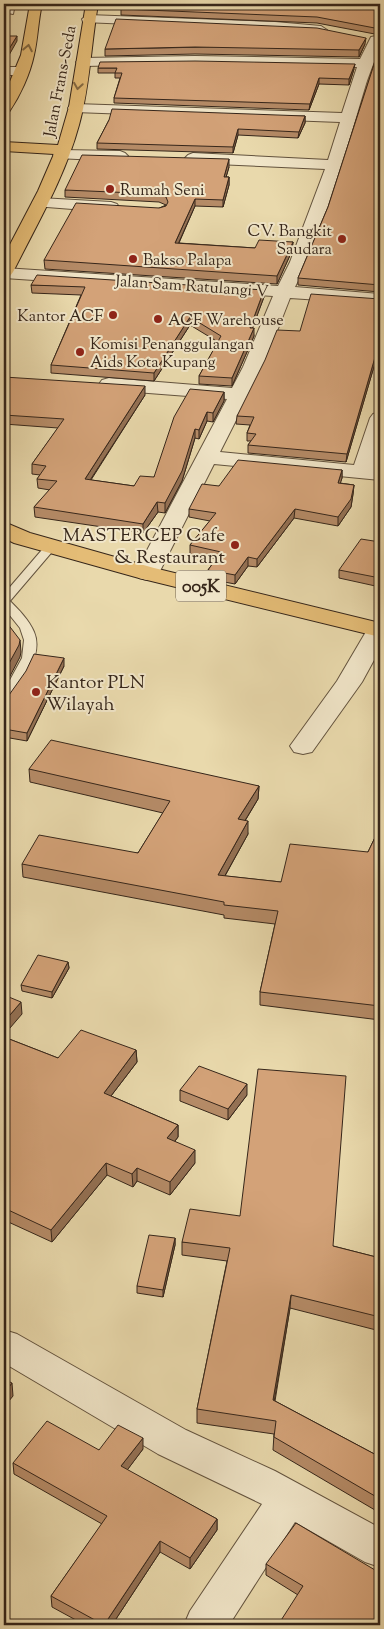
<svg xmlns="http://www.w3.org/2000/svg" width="384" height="1629" font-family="'Sorts Mill Goudy',serif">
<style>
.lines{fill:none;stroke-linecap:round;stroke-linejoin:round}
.lane-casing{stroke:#63533e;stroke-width:2}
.street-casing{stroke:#63533e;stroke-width:2}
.primary-casing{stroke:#36261a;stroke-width:2}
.lane{fill:#f1e6c9;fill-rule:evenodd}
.street{fill:#f1e6c9;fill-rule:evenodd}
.primary{fill:#e4bc76;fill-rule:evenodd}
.wall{fill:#b58b67;stroke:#36261a}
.shaded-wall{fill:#947154;stroke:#36261a}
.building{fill:#d3a278;stroke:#36261a}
.oneway{stroke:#846a43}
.poi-dot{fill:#8f2418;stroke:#f1e6c9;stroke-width:2}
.labels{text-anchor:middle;stroke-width:4;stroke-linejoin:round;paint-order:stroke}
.far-street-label{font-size:16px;fill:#36261a;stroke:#f1e6c9}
.far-poi-label{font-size:16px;fill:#36261a;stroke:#f1e6c9;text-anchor:start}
.shield{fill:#f1e6c9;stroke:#6e604e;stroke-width:1}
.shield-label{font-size:18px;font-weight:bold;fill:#36261a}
.poi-label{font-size:19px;fill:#36261a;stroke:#f1e6c9;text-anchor:end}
</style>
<rect width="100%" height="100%" fill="#e9d9ac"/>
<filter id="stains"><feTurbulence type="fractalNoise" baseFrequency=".004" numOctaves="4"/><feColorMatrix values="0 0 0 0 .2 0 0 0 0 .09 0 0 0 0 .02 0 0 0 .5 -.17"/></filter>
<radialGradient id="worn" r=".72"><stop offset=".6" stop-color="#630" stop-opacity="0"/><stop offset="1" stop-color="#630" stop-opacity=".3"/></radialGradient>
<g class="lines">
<defs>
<path id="lane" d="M9,4h6l-2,10 -5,-1z
M51,543l6,3 -47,55c9,9 19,19 24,31 10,23 -12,53 -26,70l-4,1v-12l18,-33 2,-18 -4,-12 -16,-20v-14l43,-50z"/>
<path id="street" d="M88,15l187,7 46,4 6,4 -6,4 -46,-4 -192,-8 -1,-3z
M376,36l4,1c0,13 -10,34 -14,47 -21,69 -39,140 -71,203l85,7v10l-90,-6 -27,69 -43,85 134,13 16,-47 3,-4 7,-2v36l-6,19 6,1v12l-166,-16 -55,109 -4,5 -8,2 -8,-2 -4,-5 92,-174 -118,-9 -7,-2 -3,-4 3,-4 7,-2 123,10 11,-21 30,-71 -269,-18v-10l274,18 12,-24 35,-93 -132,-6 -5,-2 -3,-3 3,-3 5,-2 135,7 12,-38 -265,-10 -5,-1 -2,-3 2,-3 5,-1 267,9 15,-46 -162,-3 -112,2 -7,-4 7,-4 112,-2 165,3 11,-22z
M4,67h17l7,4 -7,4h-17z
M61,150l59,1 5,2 3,3 -3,3 -5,2 -64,-3 -3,-3 3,-3z
M40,198l71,4 6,2 2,3 -2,3 -6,2 -77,-6 -2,-3 2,-3z
M380,623v26l-18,33 -50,70 -9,2 -9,-2 -4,-6 47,-65 30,-51 3,-5z
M4,1330l13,4 169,96 89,41 105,57v39l-15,-5 -70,-40 -66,103h-45l6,-14 72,-107 -104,-50 -154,-91z"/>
<path id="primary" d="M30,4h12c-4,17 -4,34 -8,51 -4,19 -14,41 -25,57l-5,1v-17l17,-41z
M86,4h12c-7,40 -8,82 -19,121 -14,52 -42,99 -66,147l-3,4 -6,1v-21l34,-65 16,-37 -50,-3v-9l54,3 11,-38z
M4,522l26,11 124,35 226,55v14l-241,-59 -125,-35 -10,-5z"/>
</defs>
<use href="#lane" class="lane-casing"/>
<use href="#street" class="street-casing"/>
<use href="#primary" class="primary-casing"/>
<use href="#lane" class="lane"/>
<use href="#street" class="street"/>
<use href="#primary" class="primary"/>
</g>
<path class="wall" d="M380,4v31l-63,-12 -196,-8v-6z
M380,41v252v-1l-82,-7v-7l30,-71 51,-158z
M365,44l-6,13 -164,-3 -90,2v-7z
M98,68l256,1 -5,16 -30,-1 -10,26 -195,-7v-5l6,-20h-5v-5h-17z
M305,116v7l-7,15 -60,-3 -5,18 -136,-4v-6l12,-23z
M229,167l-3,10h3v8l-6,22 -28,-1 -16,37 76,5 38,-6 -1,9 -15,33 -232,-15 -1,-9 122,-55 -7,-3 -94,-5v-7z
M31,285l233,5v7l-12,31 2,8 -22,50 -33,-2v-8l19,-34 -28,-17 -36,56 -103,-8v-8l30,-70 -49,-2z
M380,299v47l-34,116 -98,-9v-8l3,-4h-4v-8l3,-8 -14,-1 1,-8 63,-85z
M4,377l141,18 -54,85 43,6 20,-9 70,-85v9l-11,21 -6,-1 -8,18 -4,-1 -13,43 -17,32 -7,-1 -15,21 -108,-16 -1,-10 16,-17 -12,-2 -1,-9 3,-4 -8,-1v-10l26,-36 -54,-4z
M342,470v8l-2,5 14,2 -1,9 -2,13 -13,19 -44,-8 -37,49 -9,-1 -13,18 -27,-5v-9l8,-11 -26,-5v-9l20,-24 -21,-4v-8l30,-23z
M380,542v45l-41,-9v-8z
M64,666l-37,75 -23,-4v-41l5,-1z
M29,769l230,17 -1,13 -13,22 3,13 -23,42 56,6 87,-30 12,-25v193l-120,-15v-13l15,-68 -51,-6v-3l-201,-38 -1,-13 116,-11 25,-40 -133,-31z
M68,962l1,6 -17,30 -30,-7 -1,-6z
M4,1037l54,21 78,-8 1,12 -26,34 67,29v12l-3,4 20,22 -25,32 -33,-14 -4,6 -26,-12 -55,67 -48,-22z
M180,1090l67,5 -19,25 -48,-19z
M175,1238v7l-12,52 -26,-4v-7z
M182,1242l151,4 47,12v73l-90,-23 -15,93 105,56v56l-107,-63 1,-16 -77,-11v-14l30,-148 -45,-6z
M143,1449l-16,21 90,49v11l-27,39 -30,-17 -48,73h-27l-33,-18 -1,-11 51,-72 -88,-50 -1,-11 86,-13z
M266,1564l114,9 -82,22 -32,-20z"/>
<path class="shaded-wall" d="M7,9l1,6 -4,15v-7z
M17,36v5l-13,23v-7z
M366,38l-1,6 -6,13v-7z
M355,64l-1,5 -5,16v-6z
M319,78v6l-10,26 1,-6z
M305,116v7l-7,15 1,-6z
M238,129v6l-5,18v-6z
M229,159v8l-5,17v-7z
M229,177v8l-6,22v-7z
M195,199v7l-20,45v-8z
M293,242l-1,9 -15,33v-8z
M264,290v7l-14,38v-7z
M190,317v8l-36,56v-8z
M254,328v8l-22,50v-8z
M380,340v6l-34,116 1,-8z
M145,386v9l-60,93v-9z
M224,392v9l-11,21v-9z
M207,412v9l-8,18v-9z
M195,429v9l-13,43 -17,32v-10z
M342,470v8l-4,13v-8z
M354,485l-1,9 -2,13 -13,19v-9z
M157,502l1,10 -15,21v-9z
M295,509l-1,9 -37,49v-8z
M248,557v9l-13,18v-9z
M20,640l1,12 -1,5 -12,23 -4,1v-13z
M64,658v8l-37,75v-8z
M259,786l-1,13 -20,33v-13z
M248,821v13l-30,54v-13z
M68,962l1,6 -17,30v-6z
M21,1002l1,12 -18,21v-13z
M136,1050l1,12 -33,43v-12z
M247,1084v11l-19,25v-11z
M178,1125v12l-11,14v-13z
M195,1150v13l-25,32v-13z
M106,1163l1,12 -55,67 -1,-12z
M137,1168v13l-4,6 -1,-13z
M175,1238v7l-12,52v-7z
M291,1295l-1,13 -18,106 1,-14z
M12,1383l1,13 -9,11v-14z
M143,1438v11l-21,28 -1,-11z
M217,1519v11l-27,39v-11z
M160,1541v11l-48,73h-8z"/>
<path class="building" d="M4,4h3v5l-3,14z
M123,4h257v25l-63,-12 -196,-8z
M116,19l201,9 49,10 -7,12 -164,-3 -90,2z
M4,36h13l-13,21z
M380,41v244l-82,-7 30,-71 51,-158z
M195,61l160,3 -6,15 -30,-1 -9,26 -196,-6 8,-25h-7l2,-5h-19l2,-6z
M112,109l193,7 -6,16 -61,-3 -5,18 -136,-4 12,-23z
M82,155l147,4 -5,18h5l-6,23 -28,-1 -20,44 80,5 4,-8 34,2 -16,34 -233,-16 32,-57 83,5 7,-2 2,-4 -2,-5 -7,-3 -94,-4z
M37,275l227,15 -14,38h4l-22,50 -33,-2 22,-40 -31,-19 -36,56 -103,-8 34,-78 -54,-2z
M311,294l69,5v41l-33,114 -99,-9 8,-11 -9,-1 7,-16 -17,-1 28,-56 12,-30 23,1z
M4,377l141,9 -60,93 49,7 6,-10 14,1 20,-60 16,-28 34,3 -11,21 -6,-1 -8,18 -4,-1 -13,42 -17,32 -8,-1 -14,22 -109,-17 23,-26 -20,-2 9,-13 -14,-2 32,-45 -60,-4z
M238,460l104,10 -4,13 16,2 -3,14 -13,18 -43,-8 -38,50 -9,-2 -13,18 -27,-5 13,-18 -31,-7 26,-32 -27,-4 13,-25 17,2z
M361,539l19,3v36l-41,-8z
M4,619l16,21 -1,5 -12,22 -3,1z
M34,654l30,4 -37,75 -23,-4v-33l5,-1 17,-24z
M51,740l208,46 -21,33 10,2 -30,54 63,7 9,-38 78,8 12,-25v179l-120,-14 18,-81 -54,-6v-3l-202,-38 17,-29 99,18 32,-52 -141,-32z
M38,955l30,7 -16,30 -31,-7z
M4,995l17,7 -17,20z
M81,1030l55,20 -32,43 74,32 -11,13 28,12 -25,32 -33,-14 -5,6 -26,-11 -55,67 -47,-22v-171l54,21z
M199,1066l48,18 -19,25 -48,-19z
M258,1069l88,7 -13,170 47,12v59l-89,-22 -18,105 107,57v42l-106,-62 2,-16 -79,-12 33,-161 -48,-6 8,-33 50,7z
M149,1235l26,3 -12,52 -26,-4z
M4,1379l8,4 -8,10z
M47,1421l52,29 19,-25 25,13 -22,28 96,53 -27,39 -30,-17 -56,84 -53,-29 56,-80 -94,-53z
M296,1523l84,50v52h-102l25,-39 -37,-22z"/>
<defs><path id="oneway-chevron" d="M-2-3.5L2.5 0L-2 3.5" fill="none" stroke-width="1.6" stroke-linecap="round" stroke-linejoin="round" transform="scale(1.25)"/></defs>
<g class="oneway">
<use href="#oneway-chevron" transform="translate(28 48) rotate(-79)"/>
<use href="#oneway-chevron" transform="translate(78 86) rotate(99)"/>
</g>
<g class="poi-dot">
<circle cx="110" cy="189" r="5"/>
<circle cx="342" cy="239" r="5"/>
<circle cx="133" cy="259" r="5"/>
<circle cx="113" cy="315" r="5"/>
<circle cx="158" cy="319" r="5"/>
<circle cx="80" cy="352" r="5"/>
<circle cx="235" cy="545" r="5"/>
<circle cx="36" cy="692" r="5"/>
</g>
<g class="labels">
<g class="far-street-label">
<text transform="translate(59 81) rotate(-79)" y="6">Jalan Frans-Seda</text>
<text transform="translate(192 285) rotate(4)" y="6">Jalan Sam Ratulangi V</text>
</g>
<g class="far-poi-label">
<text x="120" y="195">Rumah Seni</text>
<text x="332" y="236" text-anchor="end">CV. Bangkit<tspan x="332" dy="18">Saudara</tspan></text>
<text x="143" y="265">Bakso Palapa</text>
<text x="103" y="321" text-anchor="end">Kantor ACF</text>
<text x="168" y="325">ACF Warehouse</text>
<text x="90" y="349">Komisi Penanggulangan<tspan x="90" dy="18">Aids Kota Kupang</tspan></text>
</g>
<rect class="shield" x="176" y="570.5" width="50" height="31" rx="4"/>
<g class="shield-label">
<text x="201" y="592">005K</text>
</g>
<g class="poi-label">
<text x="225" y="541">MASTERCEP Cafe<tspan x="225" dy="22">&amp; Restaurant</tspan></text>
<text x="46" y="688" text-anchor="start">Kantor PLN<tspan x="46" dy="22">Wilayah</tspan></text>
</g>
</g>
<rect width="384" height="1629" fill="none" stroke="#e9d9ac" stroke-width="20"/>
<rect x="5" y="5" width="374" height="1619" fill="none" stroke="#36261a" stroke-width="2.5"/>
<rect x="10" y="10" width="364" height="1609" fill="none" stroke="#36261a"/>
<rect width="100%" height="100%" filter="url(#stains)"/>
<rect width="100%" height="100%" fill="url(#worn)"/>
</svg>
